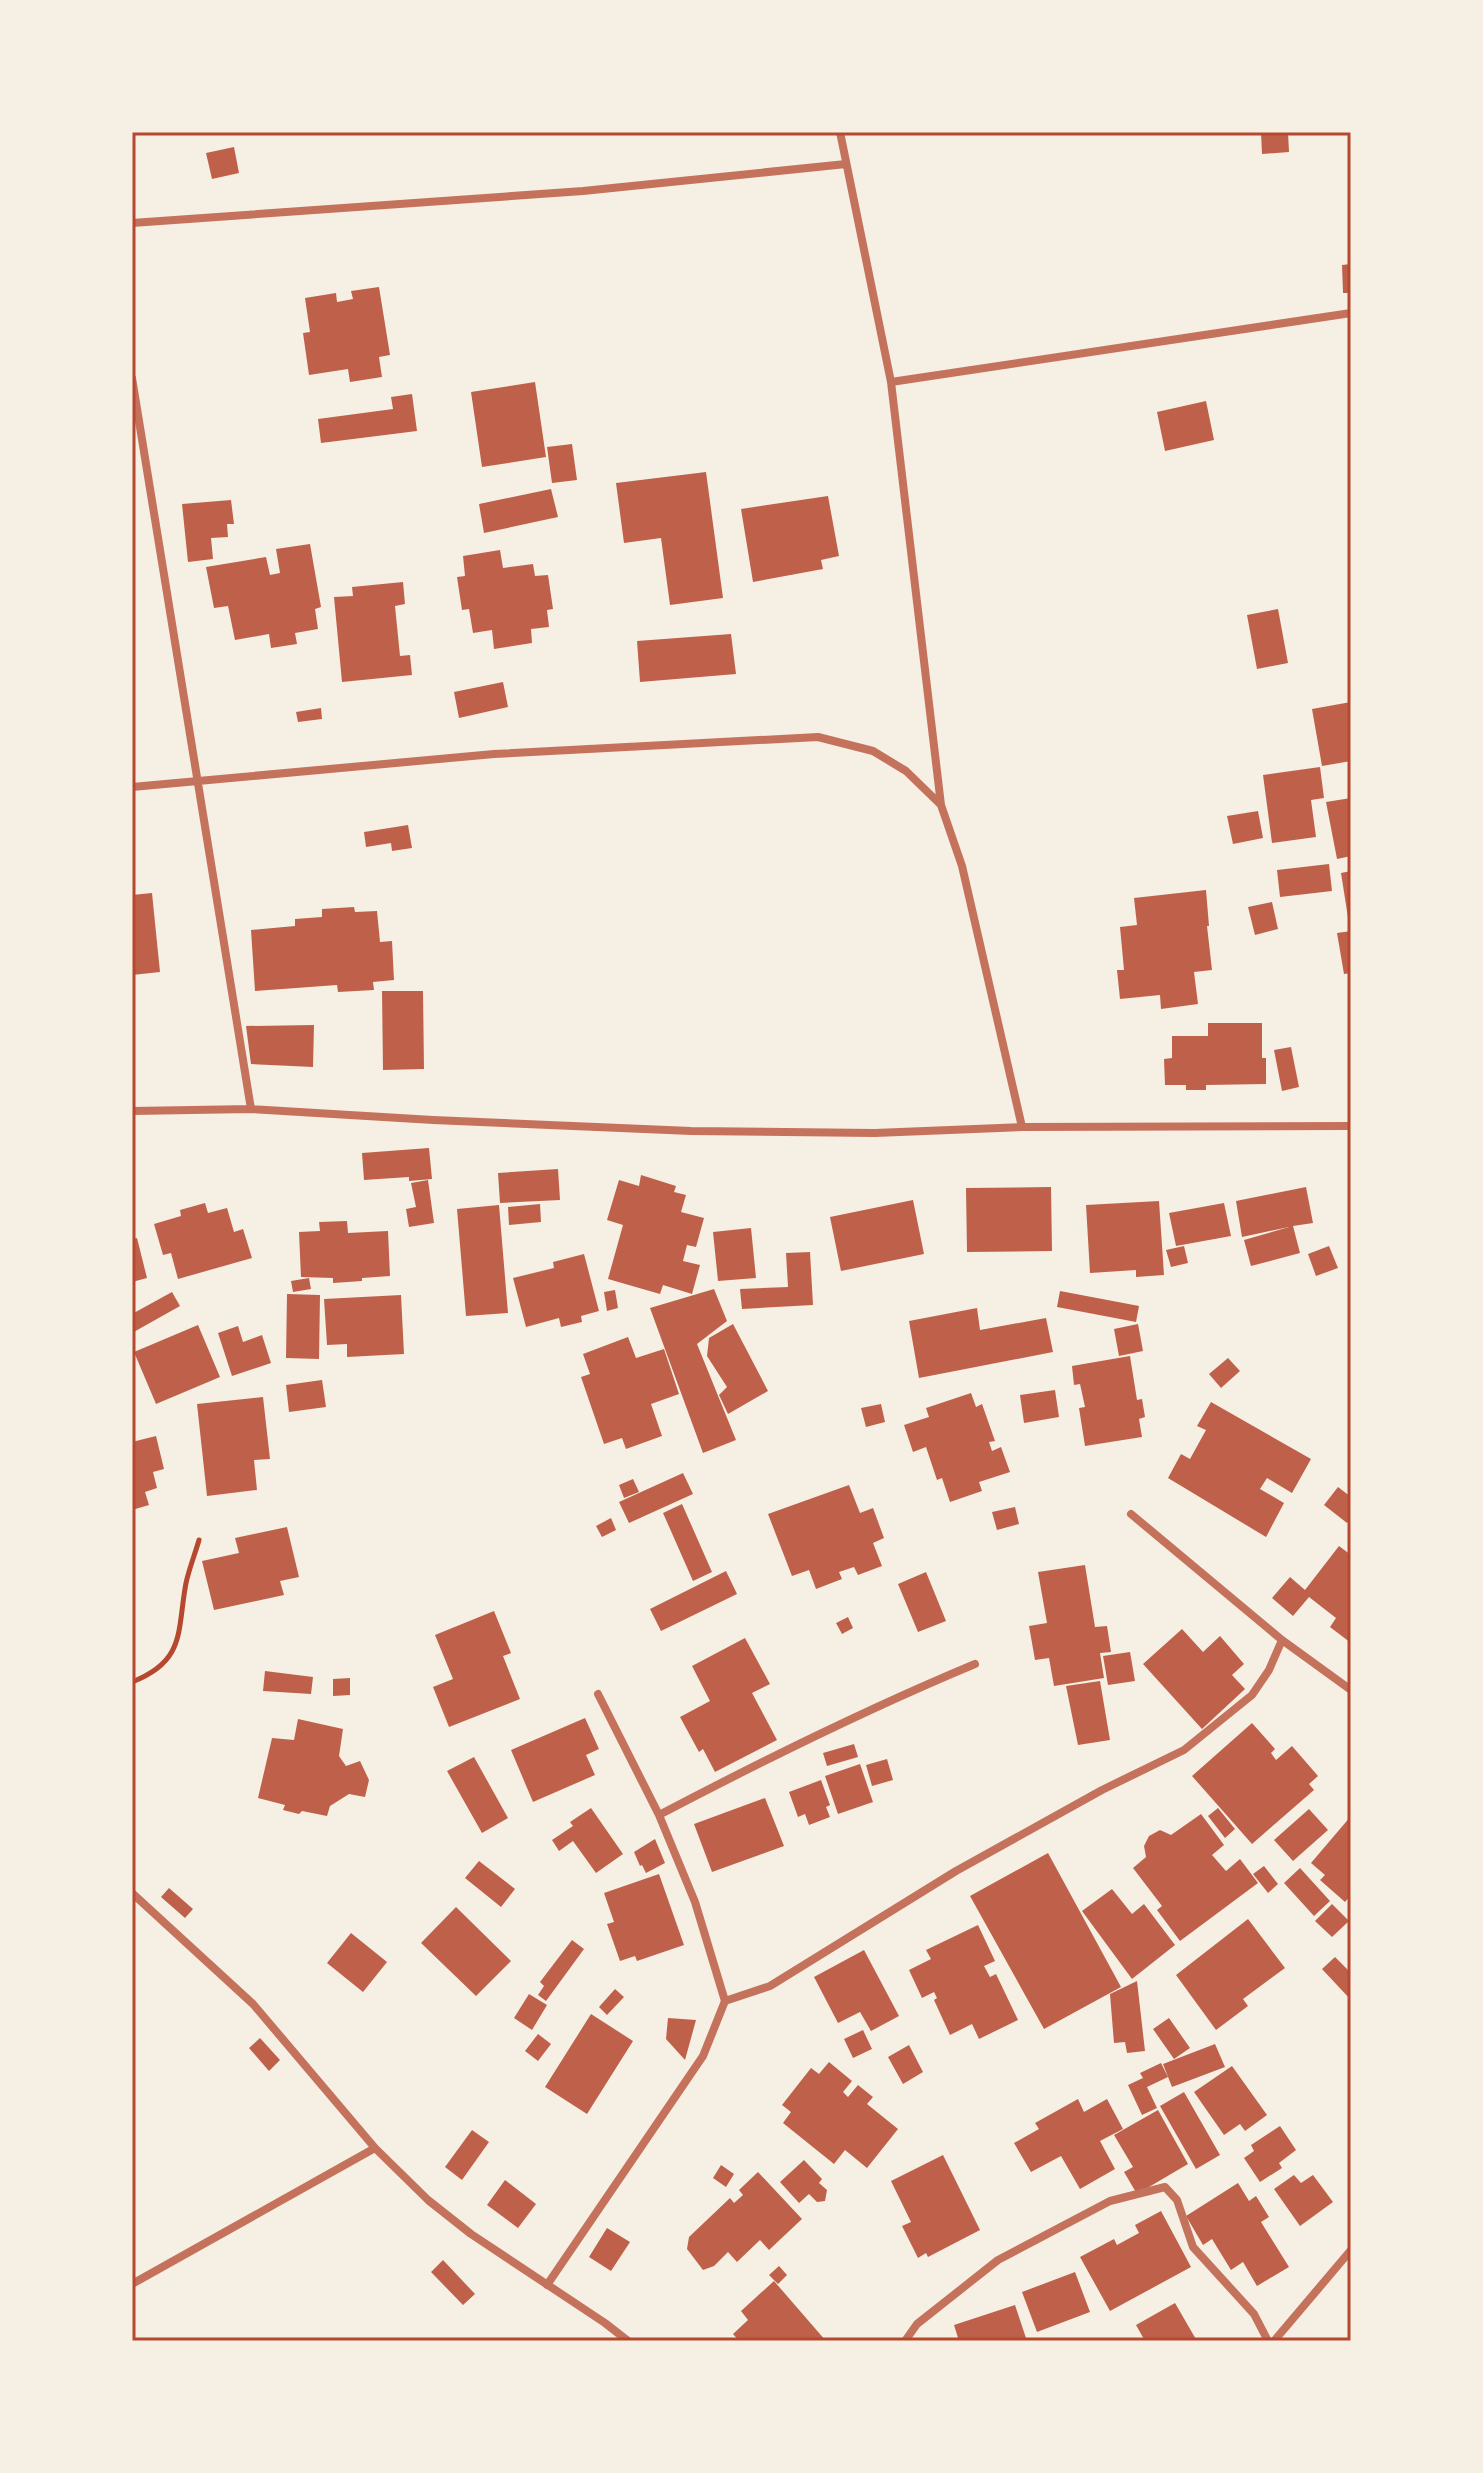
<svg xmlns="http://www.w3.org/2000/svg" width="1483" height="2473" font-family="'PT Sans',sans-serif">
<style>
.building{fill:#bf614a}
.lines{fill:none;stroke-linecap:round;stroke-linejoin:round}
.path{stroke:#b5482f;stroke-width:5}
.minor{stroke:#c5725c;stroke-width:8}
.neatline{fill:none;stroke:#b5482f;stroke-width:3}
</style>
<rect width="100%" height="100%" fill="#f6efe4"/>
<path class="building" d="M1261,132h27l1,20 -27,2z
M234,147l5,26 -27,6 -6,-26z
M1351,264v29h-8l-1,-28z
M379,287l11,68 -11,2 3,20 -32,5 -2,-13 -39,6 -6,-42 7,-1 -5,-34 31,-5 1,9 16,-3 -2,-8z
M535,382l11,75 -64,10 -11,-75z
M412,394l5,37 -96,12 -3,-24 75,-10 -2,-12z
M1206,401l8,39 -49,11 -8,-39z
M572,444l5,36 -25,3 -5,-36z
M706,472l17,126 -53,7 -9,-67 -37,5 -8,-60z
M551,489l7,28 -74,16 -5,-29z
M828,496l11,60 -18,4 2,9 -70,13 -12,-73z
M231,500l3,24h-7l1,13 -17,1 2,21 -25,3 -6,-58z
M310,544l11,63 -6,2 3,20 -23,4 2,11 -26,4 -2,-14 -34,6 -7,-34 -14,2 -8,-41 60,-10 4,18 10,-2 -4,-24z
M500,550l3,18 30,-4 2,12 13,-1 5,34 -6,1 2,17 -18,2 1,14 -38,6 -2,-19 -19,3 -4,-24 -7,1 -5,-33 8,-1 -2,-20z
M403,582l2,22 -10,2 5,50 10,-1 2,20 -70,7 -8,-85 19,-1 -1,-9z
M1278,609l10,54 -31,6 -10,-54z
M731,634l5,40 -96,8 -3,-41z
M503,682l5,25 -49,11 -5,-26z
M1351,702v59l-29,5 -10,-57z
M321,708l1,11 -24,3 -2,-10z
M1320,767l4,31 -13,2 5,37 -44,6 -9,-68z
M1351,798v58l-14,3 -11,-57z
M1258,811l5,27 -30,6 -6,-28z
M408,825l4,23 -20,3 -1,-8 -25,4 -2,-15z
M1329,864l3,27 -52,6 -3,-27z
M1351,871v53h-2l-8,-51z
M1206,890l3,36h-2l5,44 -18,2 4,32 -37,5 -1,-14 -40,4 -3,-29h7l-4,-43 17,-2 -3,-27z
M152,893l8,79 -28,3v-80z
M1272,902l6,27 -23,6 -7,-28z
M354,907l1,5 22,-1 3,31 12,-1 2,39 -21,2 1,8 -36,2 -1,-7 -82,6 -4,-61 44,-4v-7l27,-2v-8z
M1351,931v42l-7,1 -7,-41z
M382,991h41l1,78 -41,1z
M1208,1023h54v35h4v26l-60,1v5h-20v-5h-21l-1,-26 8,-1v-22h36z
M314,1025l-1,42 -62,-3 -5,-38z
M1291,1047l8,40 -17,4 -8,-41z
M429,1148l3,31 -23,2v-4l-45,3 -2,-27z
M558,1169l2,31 -60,3 -2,-30z
M641,1175l35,11 -2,6 12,3 -5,17 23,6 -8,29 -9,-2 -4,16 17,4 -8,29 -29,-9 -3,9 -52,-15 15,-54 -16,-5 12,-40 20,6z
M428,1180l6,43 -25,4 -3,-18 10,-2 -5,-24z
M1051,1187l1,64 -85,1 -1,-64z
M1306,1187l7,36 -20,3 7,27 -49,13 -7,-26 45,-13 -47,10 -6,-36z
M913,1200l11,54 -83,17 -11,-54z
M1159,1201l5,74 -28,2v-7l-46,3 -4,-68z
M205,1203l3,10 19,-5 7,24 9,-3 9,29 -74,21 -7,-26 -8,2 -9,-31 27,-8 -1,-6z
M1224,1203l7,33 -55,10 -7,-33z
M540,1204l1,18 -32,3 -1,-18z
M499,1205l9,108 -42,3 -9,-107z
M347,1221l1,12 40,-2 2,45 -28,2v3l-29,2v-5l-32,-1 -2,-45 21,-1 -1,-9z
M751,1228l5,50 -38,3 -5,-49z
M137,1238l10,40 -15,4v-43z
M1184,1246l4,17 -17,4 -5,-17z
M1329,1246l9,22 -22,8 -8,-22z
M810,1252l3,53 -71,4 -2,-20 48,-2 -2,-34z
M584,1254l15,57 -18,5 1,6 -21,5 -2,-9 -33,9 -13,-49 41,-10 -1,-6z
M309,1278l2,11 -18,3 -2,-11z
M714,1289l13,32 -30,23 39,96 -33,13 -53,-145z
M615,1290l3,18 -11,3 -3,-19z
M1060,1291l79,15 -3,16 -79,-15z
M172,1292l8,14 -48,27v-19z
M287,1294l33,1 -1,64 -33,-1z
M401,1295l3,59 -57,3v-13l-20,1 -3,-46z
M977,1308l3,22 66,-12 7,34 -134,26 -10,-57z
M733,1324l35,67 -40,23 -9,-19 8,-8 -20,-31 2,-18z
M1138,1324l5,27 -24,5 -5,-27z
M198,1325l22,52 -64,27 -22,-52z
M238,1326l5,16 19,-7 9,28 -39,13 -14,-43z
M628,1337l8,21 28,-9 15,45 -28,10 11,32 -36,13 -4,-11 -18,6 -23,-67 9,-3 -7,-20z
M1130,1356l7,44 5,-1 3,18 -6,2 3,18 -57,9 -6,-38 6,-1 -5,-23 -6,1 -2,-19z
M1228,1358l12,13 -19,17 -12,-14z
M322,1380l4,27 -37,5 -3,-27z
M1055,1390l4,27 -35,6 -4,-28z
M971,1393l5,14 6,-3 13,37 -6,1 3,9 9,-4 9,25 -31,10 3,9 -32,11 -8,-24 -5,2 -11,-33 -13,5 -9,-27 25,-8 -3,-9z
M263,1397l7,62 -16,1 3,30 -50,6 -10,-92z
M1211,1402l100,57 -19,34 -25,-15 -7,11 24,14 -18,34 -98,-59 13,-24 9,5 16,-29 -9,-4z
M881,1404l4,18 -19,5 -5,-19z
M156,1436l8,33 -11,3 4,16 -12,4 4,13 -17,5v-68z
M683,1473l10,21 -64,29 -10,-21z
M633,1479l6,13 -15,6 -5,-13z
M849,1485l11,28 13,-5 11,30 -11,5 9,23 -24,9 -4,-8 -15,5 3,7 -26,10 -7,-19 -17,6 -24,-62z
M1338,1487l13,10v21l-4,5 -23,-18z
M682,1504l30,68 -19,9 -30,-68z
M1015,1507l4,17 -22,6 -5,-18z
M611,1518l5,12 -14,7 -6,-11z
M287,1527l12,50 -19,4 4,14 -70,15 -12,-49 37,-8 -4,-15z
M1339,1546l12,9v88l-21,-16 6,-9 -27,-21 -16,19 -21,-18 18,-21 15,13z
M1085,1565l10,62 12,-1 4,26 -11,1 4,25 -50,8 -5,-28 -14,2 -6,-34 18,-3 -9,-51z
M726,1571l11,23 -76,37 -11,-22z
M926,1572l20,49 -28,11 -20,-48z
M494,1611l17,42 -8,3 17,43 -71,28 -16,-40 20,-8 -18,-44z
M848,1617l5,11 -11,6 -6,-11z
M1182,1629l21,23 17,-16 24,28 -12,11 13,14 -43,40 -59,-65z
M745,1638l25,46 -18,9 25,47 -62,32 -12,-23 -4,3 -19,-35 30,-16 -18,-35z
M1130,1652l5,29 -27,4 -5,-29z
M265,1671l48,6 -2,17 -48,-3z
M350,1678v17l-17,1v-17z
M1100,1681l10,59 -32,5 -12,-59z
M585,1718l14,31 -13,6 9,20 -62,27 -22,-52z
M298,1719l45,10 -4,27 7,10 14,-5 9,19 -4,17 -16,-3 -19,12 -3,10 -25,-5 -3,3 -16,-4 2,-5 -27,-7 14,-60 22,2z
M1252,1723l23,26 -4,4 5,7 16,-14 26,30 -9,8 5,6 -62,54 -60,-68z
M854,1744l4,13 -31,9 -4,-13z
M474,1757l34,61 -26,15 -35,-62z
M887,1759l6,21 -21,6 -6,-21z
M860,1764l13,38 -35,12 -13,-38z
M821,1780l9,25 -4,2 4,10 -21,8 -4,-11 -7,3 -9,-25z
M765,1798l19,48 -72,26 -18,-48z
M591,1808l32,46 -27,19 -23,-32 -14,10 -7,-11 21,-14 -3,-4z
M1218,1808l17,21 -10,9 -17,-22z
M1309,1809l19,21 -35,31 -19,-21z
M1201,1814l23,31 -12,10 14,16 14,-12 18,24 -78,58 -23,-31 5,-4 -29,-38 13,-11 -2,-11 5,-10 11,-6 11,5z
M1351,1816v79l-6,7 -25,-22 5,-5 -14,-12z
M655,1839l10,24 -19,10 -4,-8 -2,1 -6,-14z
M1048,1853l73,134 -77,42 -74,-133z
M479,1861l36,28 -14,18 -36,-29z
M1264,1866l14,18 -10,9 -15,-19z
M1300,1868l30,33 -16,15 -30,-33z
M659,1874l25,71 -47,16 -2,-5 -15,5 -13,-37 7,-2 -10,-29z
M169,1888l24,21 -8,9 -24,-21z
M1112,1889l20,25 12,-10 31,41 -43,34 -50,-68z
M1332,1904l17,17 -17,16 -17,-16z
M456,1907l55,54 -35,35 -55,-53z
M1248,1919l37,49 -42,31 5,7 -32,24 -40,-55z
M978,1925l17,36 -11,5 6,11 6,-3 22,46 -39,19 -7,-15 -22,11 -16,-35 3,-2 -3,-6 -12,6 -13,-28 22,-11 -5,-9z
M351,1933l36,29 -24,30 -36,-29z
M572,1940l12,9 -38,52 -8,-6 6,-9 -4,-4z
M864,1950l35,66 -28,15 -11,-19 -22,11 -24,-46z
M1335,1957l16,16v27l-29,-31z
M1137,1981l8,70 -18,2 -2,-11 -11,1 -4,-49z
M615,1989l9,8 -17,18 -8,-8z
M529,1994l18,11 -15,25 -18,-12z
M591,2014l42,27 -46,73 -42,-27z
M668,2018l28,2 -11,40 -19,-21z
M1169,2018l21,30 -16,11 -21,-30z
M863,2030l9,19 -19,9 -9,-19z
M538,2034l13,10 -13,17 -13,-10z
M260,2038l20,22 -11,11 -20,-23z
M1215,2044l10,23 -53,20 -9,-23z
M909,2045l14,27 -20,12 -15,-27z
M829,2062l23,19 -9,11 5,5 10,-12 15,12 -6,7 31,25 -31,39 -22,-18 -11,14 -51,-41 8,-11 -9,-7 29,-37 8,6z
M1161,2063l7,14 -21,10 10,21 -15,7 -14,-30 15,-7 -3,-5z
M1232,2066l35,49 -22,16 -5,-7 -16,11 -30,-43z
M1184,2092l36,63 -24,14 -36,-63z
M1078,2099l6,13 23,-13 16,30 -23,12 15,28 -35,20 -19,-33 -30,16 -17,-29 25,-14 -4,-6z
M1158,2110l30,54 -51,30 -13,-22 9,-5 -19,-32z
M1280,2126l16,24 -17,13 3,5 -22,14 -16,-24 10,-7 -3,-6z
M472,2130l17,12 -27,38 -17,-13z
M943,2155l37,75 -52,27 -2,-4 -8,5 -16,-32 9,-4 -20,-41z
M804,2160l18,19 -3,4 8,7 -2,11 -8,1 -8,-8 -10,9 -19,-21z
M721,2165l13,9 -8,13 -13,-9z
M758,2172l44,47 -33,31 -9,-10 -23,22 -9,-10 -14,14 -11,4 -16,-21 2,-12 41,-39 4,5 9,-8 -4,-5z
M1294,2175l7,8 12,-8 20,27 -33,24 -26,-37z
M505,2180l31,24 -18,24 -31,-23z
M1238,2183l11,18 7,-5 13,21 -8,5 28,45 -32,19 -14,-24 -12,8 -19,-31 -9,6 -17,-29z
M1161,2211l30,56 -81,44 -30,-54 34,-18 3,6 22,-12 -4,-8z
M607,2228l23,14 -19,29 -22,-14z
M443,2260l32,34 -12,11 -32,-33z
M779,2266l8,9 -9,9 -9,-9z
M1075,2272l15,40 -53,20 -15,-40z
M774,2281l52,60h-87l-6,-7 15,-14 -7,-9z
M1175,2303l22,38h-52l-9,-16z
M1015,2305l12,36h-68l-5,-16z"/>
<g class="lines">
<path class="path" d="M132,1682c54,-21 45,-51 54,-99 3,-14 9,-29 13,-43"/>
<path class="minor" d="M840,132l51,250 50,423
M132,223l451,-32 263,-27
M132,378l119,731
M891,382l460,-69
M132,787l362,-33 324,-17 55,14 33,20 35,34 21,61 60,261 329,-1
M132,1111l119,-2 182,11 258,11 184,2 147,-6
M1131,1514l151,126 69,50
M598,1694l61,121 36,87 30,99
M659,1815c103,-54 208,-106 316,-151
M132,1893l121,111 122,144 53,52 43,34 134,89 23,18
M132,2284l243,-136
M547,2285l156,-229 22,-55 45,-15 186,-115 146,-81 82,-40 68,-55 17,-25 13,-30
M905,2341l12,-17 81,-64 112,-59 55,-14 12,13 16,47 61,67 14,27
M1274,2341l77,-91"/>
</g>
<rect width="1483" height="2473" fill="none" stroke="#f6efe4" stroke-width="268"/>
<rect x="134" y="134" width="1215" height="2205" class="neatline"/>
</svg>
